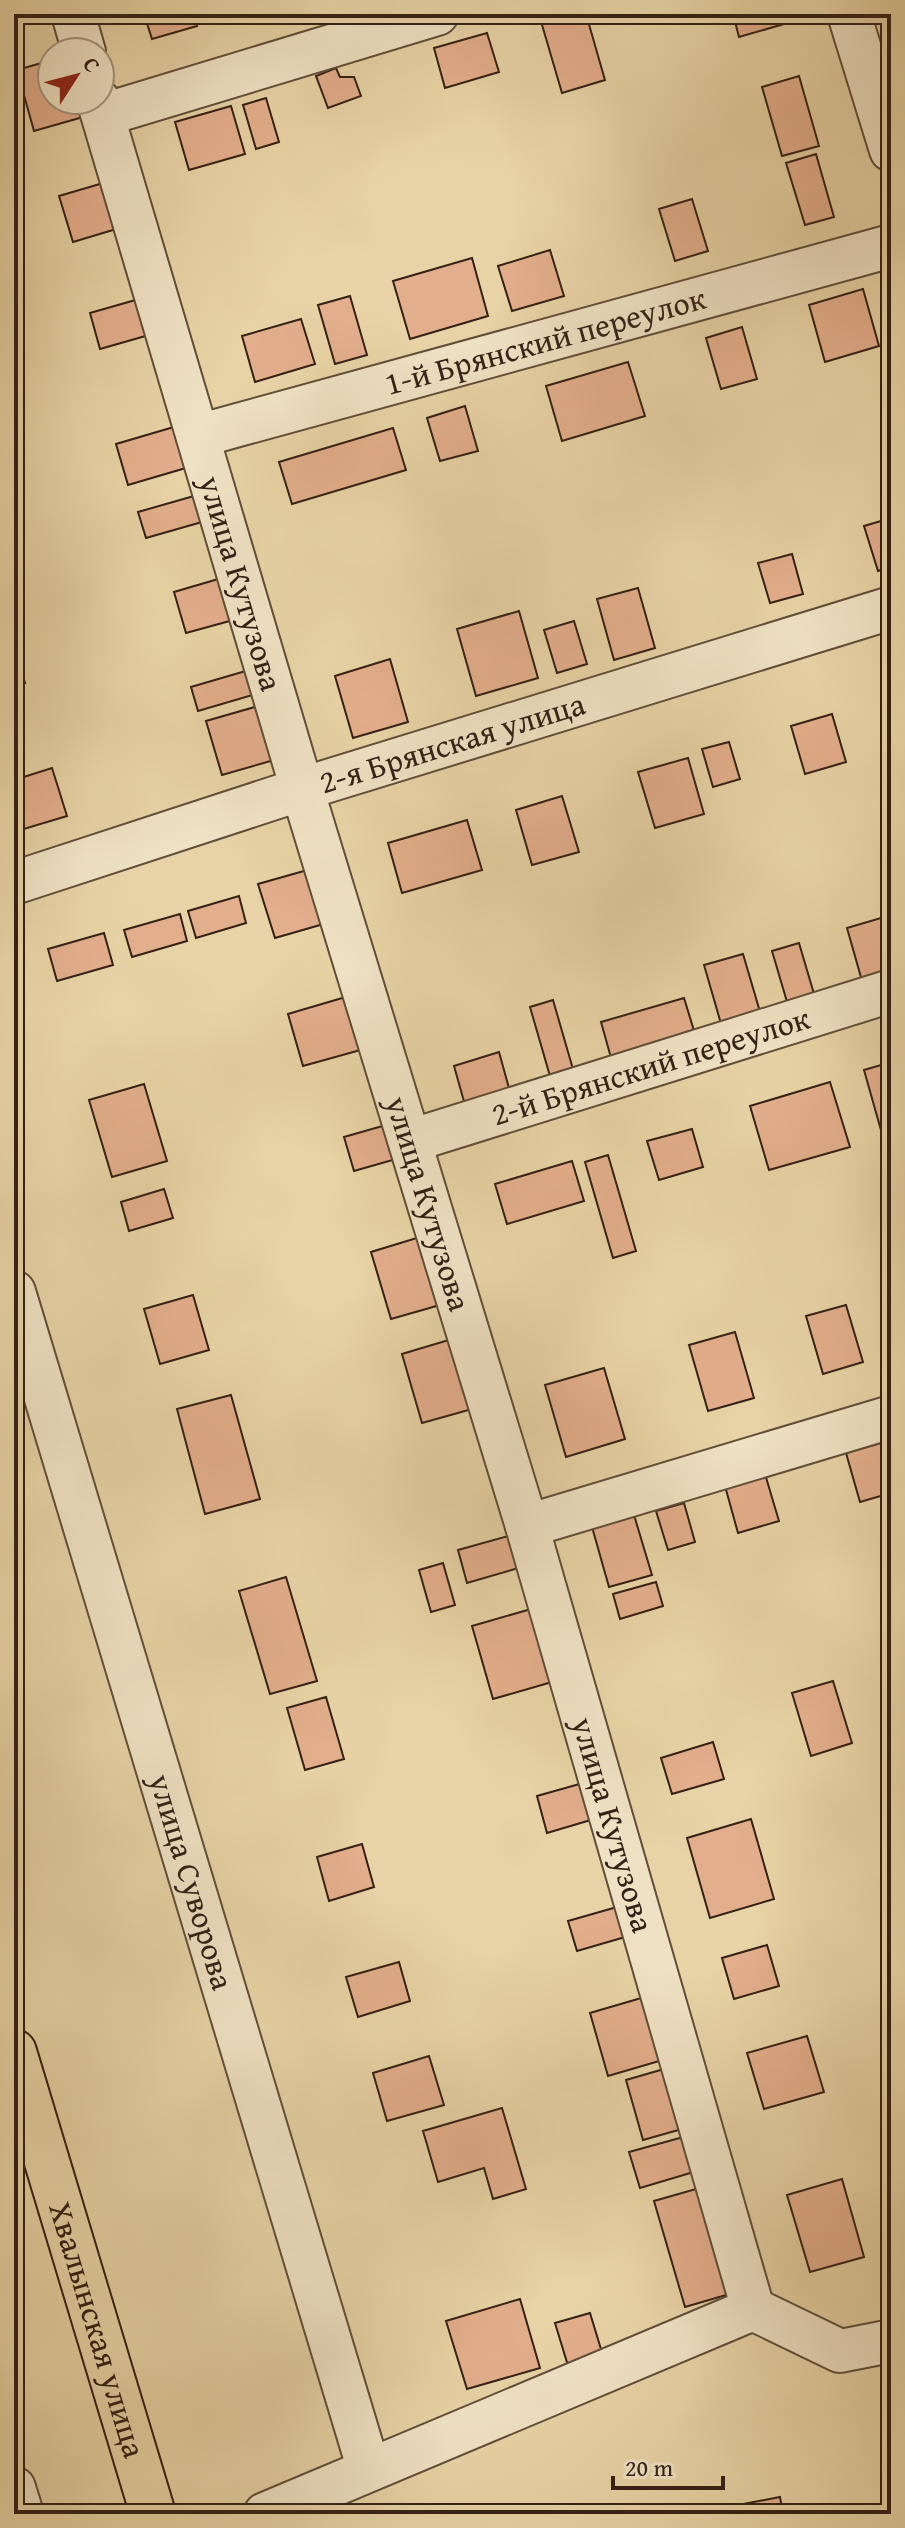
<svg xmlns="http://www.w3.org/2000/svg" width="905" height="2528" font-family="'Gentium Book Plus',serif">
<style>
.building{fill:#e3ae8b;stroke:#342117;stroke-width:2}
.lines{fill:none;stroke-linecap:round;stroke-linejoin:round}
.minor-casing{stroke:#614e3a;stroke-width:46}
.major-casing{stroke:#342117;stroke-width:48}
.minor{stroke:#efe2c4;stroke-width:42}
.major{stroke:#e7d3a5;stroke-width:44}
.labels{text-anchor:middle;stroke-width:6;stroke-linejoin:round;paint-order:stroke}
.street-label{font-size:32px;fill:#342117;stroke:#efe2c4}
</style>
<rect width="100%" height="100%" fill="#e7d3a5"/>
<filter id="stains"><feTurbulence type="fractalNoise" baseFrequency=".0025" numOctaves="4"/><feColorMatrix values="0 0 0 0 .2 0 0 0 0 .09 0 0 0 0 .02 0 0 0 .5 -.17"/></filter>
<radialGradient id="worn" r=".72"><stop offset=".6" stop-color="#630" stop-opacity="0"/><stop offset="1" stop-color="#630" stop-opacity=".3"/></radialGradient>
<path class="building" d="M144,14h49l4,12 -45,13z
M554,14h32l19,66 -43,13 -22,-75z
M733,14h48l3,10 -45,13z
M487,33l12,39 -54,16 -11,-40z
M52,60v40h33l5,15 -56,16 -17,-61z
M336,68l4,9h14l7,19 -33,12 -12,-32z
M799,76l20,70 -37,10 -20,-69z
M266,98l13,44 -23,7 -13,-44z
M231,106l14,48 -56,16 -14,-48z
M816,154l18,63 -29,8 -19,-62z
M110,181l13,46 -50,15 -14,-46z
M692,199l16,52 -33,10 -16,-52z
M550,250l14,46 -52,15 -14,-45z
M472,258l16,58 -78,23 -17,-58z
M863,289l16,57 -54,16 -16,-57z
M350,296l17,59 -32,9 -17,-59z
M146,297l10,36 -56,16 -10,-36z
M301,319l14,45 -60,18 -13,-46z
M742,327l15,52 -36,10 -15,-51z
M628,362l17,54 -83,25 -16,-55z
M465,406l13,45 -38,10 -13,-43z
M184,424l12,41 -68,20 -12,-41z
M393,428l13,42 -114,34 -13,-42z
M201,494l8,26 -63,18 -8,-26z
M891,518v49l-13,4 -14,-45z
M792,554l11,40 -33,9 -12,-40z
M225,577l12,42 -51,14 -12,-41z
M638,588l17,60 -41,12 -17,-61z
M519,611l19,67 -62,18 -19,-67z
M574,621l13,43 -30,9 -13,-43z
M14,643l11,40 -11,3z
M390,659l18,63 -55,16 -18,-62z
M249,670l7,24 -58,17 -7,-24z
M265,704l16,54 -59,17 -16,-54z
M832,714l14,48 -41,12 -14,-48z
M729,742l11,37 -27,8 -11,-38z
M688,758l16,56 -49,14 -17,-56z
M52,768l15,48 -53,16v-52z
M562,796l17,56 -47,13 -16,-55z
M467,820l15,50 -80,23 -14,-50z
M318,867l16,54 -59,17 -17,-54z
M239,896l7,27 -50,15 -8,-27z
M180,914l7,27 -55,16 -8,-27z
M891,915v73l-25,7 -19,-67z
M104,933l9,32 -56,16 -9,-32z
M799,943l18,61 -27,8 -18,-61z
M743,954l20,68 -39,12 -20,-69z
M349,996l15,53 -61,17 -15,-52z
M684,998l15,49 -84,25 -14,-50z
M553,1000l24,83 -23,7 -24,-83z
M499,1052l13,47 -45,13 -13,-46z
M891,1062v84l-5,2 -22,-78z
M830,1082l20,65 -81,23 -19,-64z
M144,1084l23,77 -55,16 -23,-77z
M386,1125l10,34 -42,12 -10,-34z
M692,1129l11,38 -44,13 -12,-39z
M608,1155l28,96 -23,7 -28,-96z
M572,1161l12,40 -77,23 -12,-40z
M164,1189l9,29 -44,13 -8,-29z
M420,1237l20,68 -49,14 -20,-67z
M193,1295l16,55 -49,14 -16,-55z
M846,1305l17,57 -40,12 -17,-58z
M735,1332l19,66 -46,13 -19,-66z
M452,1339l20,70 -50,14 -20,-69z
M604,1368l21,71 -59,18 -21,-72z
M231,1395l29,104 -55,15 -28,-105z
M891,1440v53l-31,9 -14,-49z
M765,1474l14,47 -41,12 -13,-47z
M684,1503l11,39 -27,8 -12,-39z
M634,1515l18,60 -43,12 -17,-60z
M512,1535l10,32 -55,16 -9,-33z
M443,1563l12,42 -24,7 -12,-42z
M286,1577l31,104 -47,13 -31,-103z
M656,1582l7,24 -43,13 -7,-25z
M531,1609l21,73 -59,17 -21,-73z
M833,1681l19,62 -41,13 -19,-63z
M326,1697l18,62 -39,11 -18,-62z
M713,1742l11,37 -52,15 -11,-36z
M583,1783l11,36 -47,14 -10,-37z
M751,1819l23,80 -64,19 -23,-80z
M362,1844l12,43 -45,14 -12,-44z
M624,1905l8,30 -55,16 -9,-30z
M767,1945l12,41 -45,13 -12,-41z
M399,1962l11,39 -52,16 -12,-40z
M648,1996l18,63 -58,17 -18,-63z
M807,2036l17,56 -60,17 -17,-56z
M429,2056l15,49 -57,16 -14,-48z
M664,2069l18,60 -39,11 -17,-60z
M502,2108l24,81 -33,10 -9,-31 -46,14 -15,-51z
M687,2136l10,35 -57,17 -11,-36z
M842,2179l22,78 -54,15 -23,-77z
M703,2187l30,106 -48,14 -31,-106z
M520,2299l20,69 -73,21 -21,-68z
M590,2313l14,46 -35,10 -14,-46z
M780,2497l3,17h-92z"/>
<g class="lines">
<defs>
<g id="minor">
<path d="M73,14l11,38"/>
<path d="M849,14l42,136"/>
<path id="s1" d="M98,100l204,689 225,737 226,783"/>
<path d="M103,115l334,-101"/>
<path id="s2" d="M198,436l693,-190"/>
<path id="s3" d="M14,883l288,-94 589,-181"/>
<path id="s4" d="M410,1141l481,-150"/>
<path id="s5" d="M14,1292l355,1178"/>
<path d="M527,1526l364,-109"/>
<path d="M14,2488l8,26"/>
<path d="M265,2514l488,-205 87,42 51,-10"/>
</g>
<g id="major">
<path id="s6" d="M14,2052l139,462"/>
</g>
</defs>
<use href="#minor" class="minor-casing"/>
<use href="#major" class="major-casing"/>
<use href="#minor" class="minor"/>
<use href="#major" class="major"/>
</g>
<g class="labels">
<g class="street-label">
<text dy="11" stroke="none"><textPath href="#s2" startOffset="360">1-й Брянский переулок</textPath></text>
<text dy="11" stroke="none"><textPath href="#s1" startOffset="504">улица Кутузова</textPath></text>
<text dy="11" stroke="none"><textPath href="#s3" startOffset="460">2-я Брянская улица</textPath></text>
<text dy="11" stroke="none"><textPath href="#s4" startOffset="252">2-й Брянский переулок</textPath></text>
<text dy="11" stroke="none"><textPath href="#s1" startOffset="1152">улица Кутузова</textPath></text>
<text dy="11" stroke="none"><textPath href="#s1" startOffset="1800">улица Кутузова</textPath></text>
<text dy="11" stroke="none"><textPath href="#s5" startOffset="616">улица Суворова</textPath></text>
<text dy="11" stroke="none"><textPath href="#s6" startOffset="290">Хвалынская улица</textPath></text>
</g>
</g>
<rect width="905" height="2528" fill="none" stroke="#e7d3a5" stroke-width="48"/>
<rect x="16" y="16" width="873" height="2496" fill="none" stroke="#342117" stroke-width="4"/>
<rect x="24" y="24" width="857" height="2480" fill="none" stroke="#342117" stroke-width="2"/>
<g transform="translate(76 76) rotate(54)"><circle r="38" fill="#efe2c4" stroke="#a4957f" stroke-width="2"/>
<path d="M0-6L14 30L0 20L-14 30Z" fill="#8f2418"/>
<text y="-12" font-size="22" font-weight="bold" text-anchor="middle" fill="#342117">С</text>
</g>
<path d="M613 2476v12h110v-12" fill="none" stroke="#342117" stroke-width="4"/>
<text x="625" y="2476" font-size="24" fill="#342117" stroke="#efe2c4" stroke-width="6" paint-order="stroke">20 m</text>
<rect width="100%" height="100%" filter="url(#stains)"/>
<rect width="100%" height="100%" fill="url(#worn)"/>
</svg>
